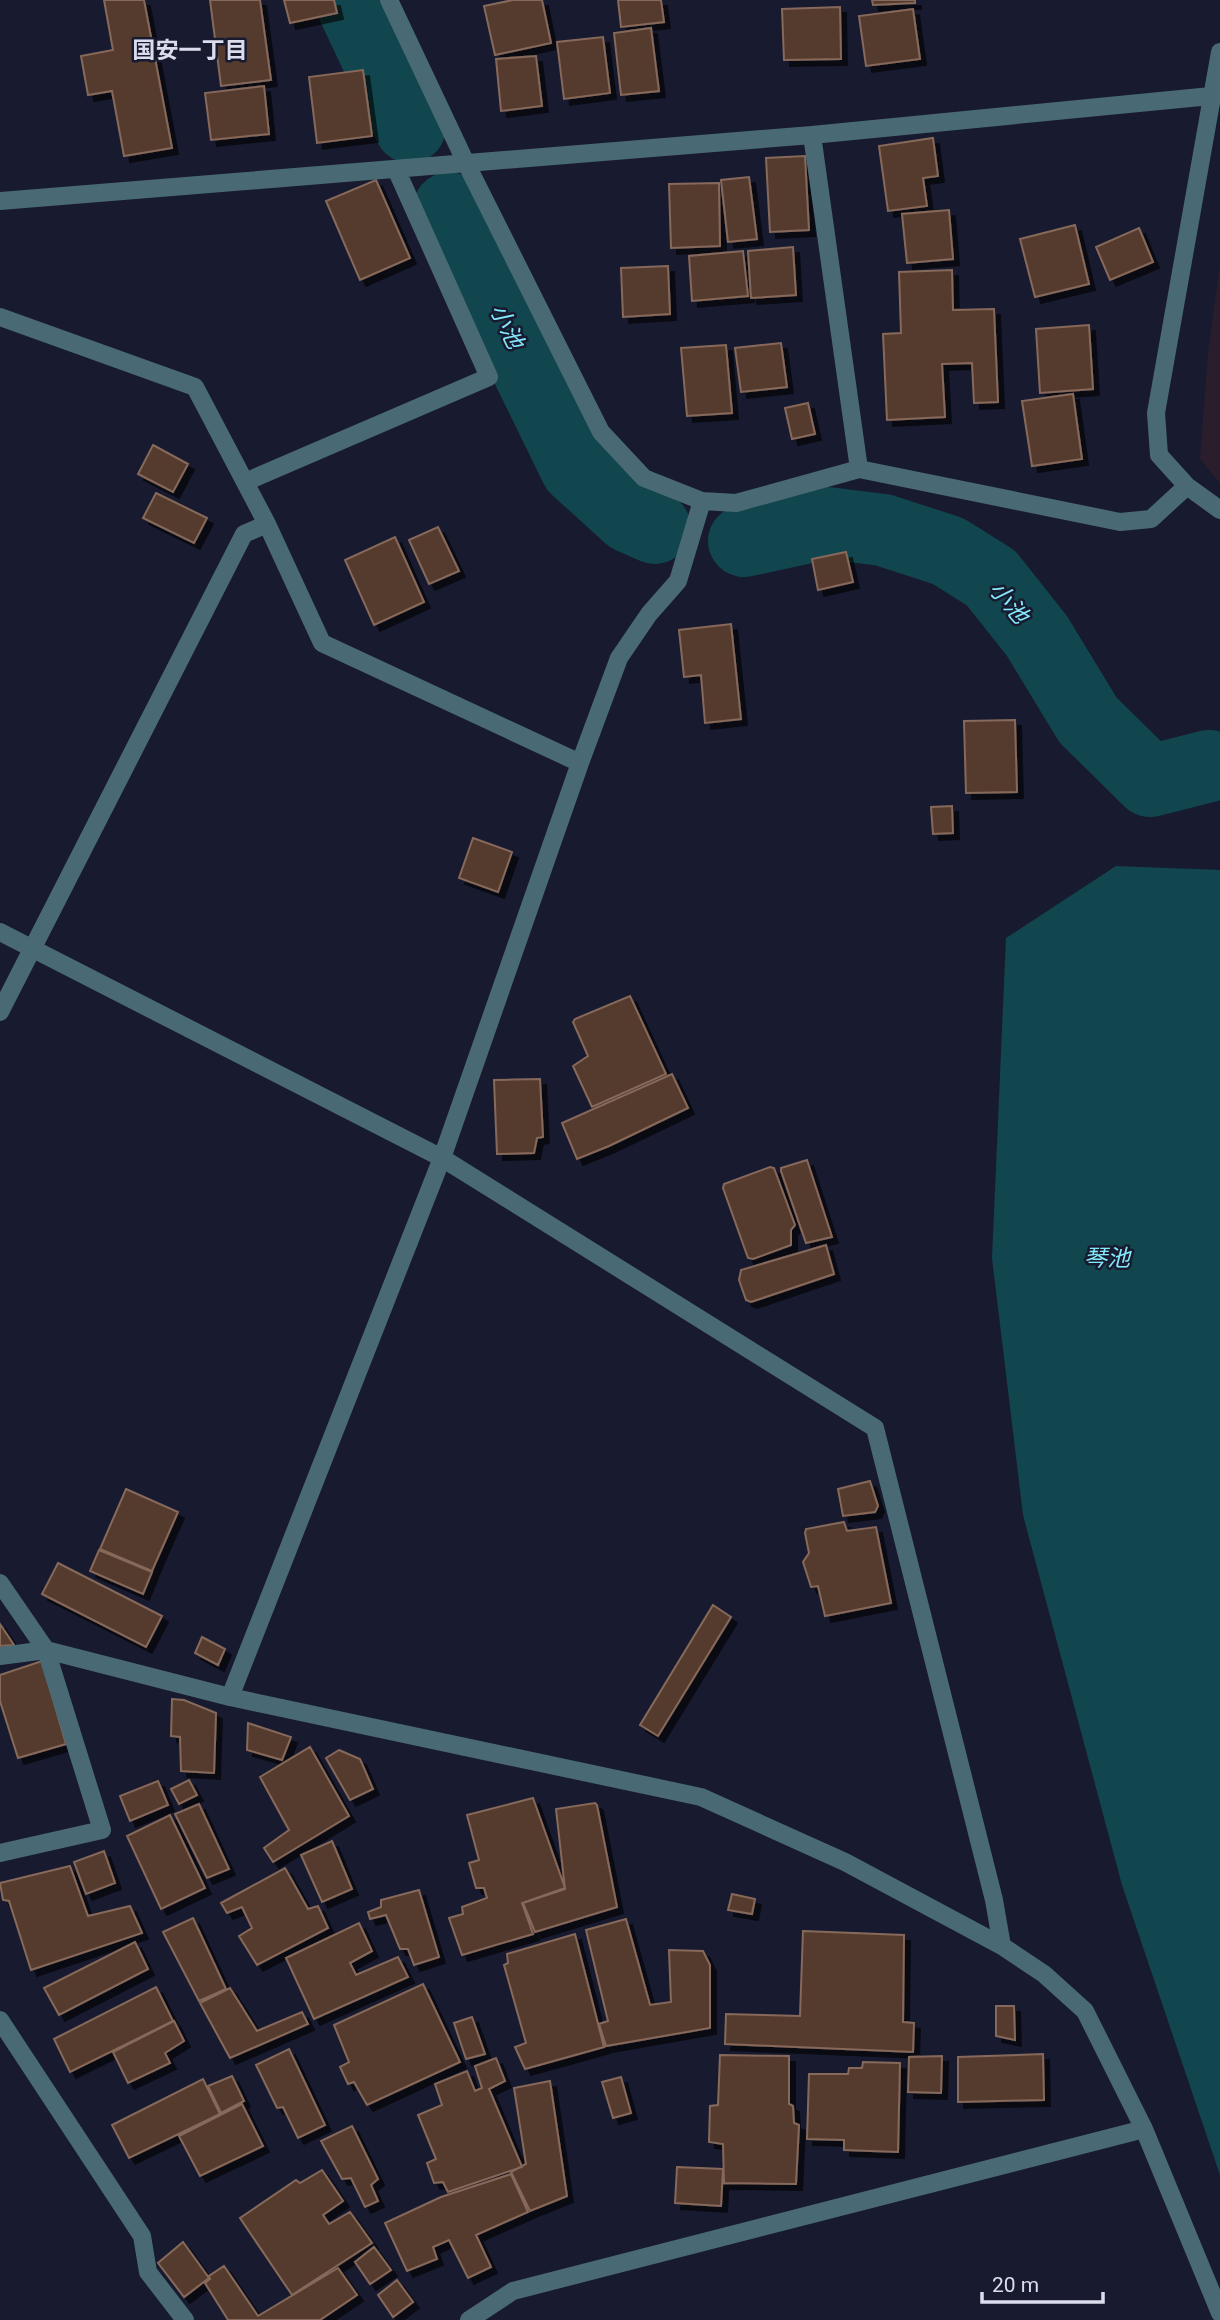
<svg xmlns="http://www.w3.org/2000/svg" width="1220" height="2320" font-family="Roboto,'Noto Sans JP',sans-serif">
<style>
.commercial{fill:#2a1e2c}
.water{fill:#11464e}
.lines{fill:none;stroke-linecap:round;stroke-linejoin:round}
.river{stroke:#11464e;stroke-width:72}
.building{fill:#553b2d;stroke:#86695a;stroke-width:2;filter:url(#shadow)}
.minor{stroke:#496a74;stroke-width:18}
.labels{text-anchor:middle;stroke-width:5;stroke-linejoin:round;paint-order:stroke}
.neighbourhood-label{font-size:23px;font-weight:bold;fill:#dbdded;stroke:#181a30}
.water-label{font-size:23px;font-style:italic;fill:#84e8fa;stroke:#181a30}
</style>
<defs>
<filter id="shadow"><feDropShadow dx="6" dy="6" stdDeviation="0" flood-color="#0009"/></filter>
</defs>
<rect width="100%" height="100%" fill="#181a30"/>
<path class="commercial" d="M1220,264v219l-20,-24 8,-106z"/>
<path class="water" d="M1116,866l104,4v1305l-98,-290 -99,-370 -31,-257 14,-320z"/>
<g class="lines">
<path class="river" d="M350,0l60,127
M449,208l127,260 54,49 25,11
M744,541l83,-18 56,7 65,21 43,27 46,58 51,84 62,61 59,-15"/>
</g>
<path class="building" d="M104,0h40l28,148 -48,8 -12,-65 -24,4 -7,-39 32,-6z
M210,0h50l11,80 -50,6z
M284,0h50l3,13 -47,10z
M513,0h29l9,43 -56,12 -11,-49z
M618,0h43l3,22 -43,5z
M872,0h43v3l-42,2z
M840,7l1,52 -57,1 -2,-51z
M913,9l7,50 -54,7 -7,-50z
M651,28l8,63 -38,4 -7,-62z
M603,37l7,56 -46,6 -7,-57z
M536,56l6,50 -41,5 -5,-52z
M363,70l9,66 -55,7 -8,-66z
M264,86l5,48 -58,6 -6,-47z
M933,138l5,38 -15,2 4,28 -39,5 -9,-65z
M805,156l4,74 -39,2 -4,-74z
M749,177l8,62 -29,3 -7,-62z
M376,180l34,78 -50,22 -34,-79z
M719,183l1,63 -49,2 -2,-64z
M949,210l4,49 -46,4 -5,-49z
M1075,225l14,59 -54,13 -15,-58z
M1139,228l14,34 -43,18 -14,-33z
M793,247l3,48 -45,3 -3,-47z
M743,251l5,45 -56,5 -3,-45z
M668,266l2,48 -47,3 -2,-49z
M952,270l1,40 41,-1 4,93 -24,1 -2,-40 -30,1 3,53 -58,3 -4,-86 18,-1 -2,-61z
M1089,325l4,64 -53,4 -4,-64z
M781,343l6,44 -46,5 -6,-44z
M726,345l6,68 -45,3 -6,-68z
M1073,394l9,65 -50,7 -10,-65z
M808,403l7,31 -23,5 -7,-31z
M153,445l35,19 -15,28 -35,-18z
M156,493l51,25 -13,25 -51,-25z
M438,527l21,44 -30,13 -20,-44z
M395,537l29,65 -50,23 -29,-65z
M846,552l7,30 -35,8 -6,-31z
M731,624l10,95 -36,4 -4,-48 -17,2 -5,-47z
M1015,720l2,72 -51,1 -2,-72z
M952,806l1,27 -20,1 -2,-27z
M473,838l39,14 -14,40 -39,-14z
M630,996l36,78 -74,33 -19,-41 15,-10 -15,-34 2,-3z
M672,1074l16,34 -79,38 -32,13 -15,-36z
M540,1079l3,58 -6,1 -3,15 -37,1 -3,-74z
M807,1160l25,77 -26,6 -25,-72v-3z
M770,1167l4,1 21,57 -4,5v15l-38,14 -5,-1 -25,-70 1,-4z
M826,1245l8,29 -83,28 -5,-2 -7,-20 2,-10z
M870,1481l8,25 -3,6 -32,4 -5,-27z
M126,1489l52,23 -26,59 -52,-22z
M844,1522l3,9 29,-4 15,76 -66,13 -7,-30 -7,1 -8,-25 6,-9 -4,-20 1,-4z
M99,1550l53,22 -9,22 -53,-23z
M58,1563l104,53 -16,31 -104,-53z
M713,1605l18,12 -73,119 -18,-11z
M0,1624l14,21 -14,1z
M202,1637l23,12 -7,16 -23,-12z
M42,1661l24,83 -48,14 -18,-57v-26z
M172,1699l12,1 32,13 -2,60 -33,-2 -1,-34 -9,-1z
M248,1723l43,14 -9,23 -35,-10z
M310,1747l39,69 -76,46 -9,-14 25,-18 -29,-53z
M339,1750l21,9 13,30 -23,11 -24,-42z
M189,1780l8,15 -18,9 -8,-15z
M158,1781l10,24 -38,16 -10,-25z
M533,1798l32,90 -43,15 11,31 -71,21 -13,-37 14,-4 -1,-7 25,-9 -3,-10h-8l-7,-25 10,-3 -12,-45z
M595,1803l2,2 20,102 -82,25 -12,-29 42,-14 -9,-80z
M199,1804l30,65 -22,9 -32,-64z
M170,1815l35,73 -44,21 -34,-73z
M332,1841l20,48 -30,13 -21,-47z
M104,1851l11,32 -29,11 -12,-32z
M70,1866l18,50 42,-10 12,27 -111,37 -22,-69 -6,-1 -3,-17z
M285,1868l23,41 10,-3 10,22 -71,37 -18,-29 13,-8 -10,-21 -15,6 -6,-10z
M419,1890l20,67 -25,8 -6,-16h-8l-14,-34 -16,4 -2,-7 13,-5v-7z
M732,1894l23,5 -3,15 -24,-4z
M193,1918l33,71 -27,12 -36,-69z
M626,1919l24,86 21,-3 -2,-52 34,1 7,14v63l-104,18 -7,-22 9,-3 -22,-91z
M359,1923l13,28 -22,12 6,12 42,-18 10,20 -94,42 -28,-61z
M803,1931l101,4 -1,87 11,1 -1,29 -188,-8 1,-30 74,2z
M575,1934l29,113 -79,22 -10,-22 11,-4 -22,-78 4,-2 -1,-9z
M135,1942l13,27 -89,46 -15,-27z
M423,1984l37,78 -93,43 -13,-23 -6,2 -8,-17 9,-5 -15,-37z
M156,1987l17,34 -103,51 -16,-33z
M230,1988l27,43 45,-19 6,12 -78,34 -30,-55z
M996,2006h18l1,34 -19,-4z
M472,2017l13,37 -19,5 -12,-36z
M174,2021l10,20 -19,12 5,10 -42,20 -15,-31z
M289,2049l36,76 -27,13 -15,-31 -6,1 -21,-43z
M1043,2054l1,46 -86,2v-45z
M720,2055l69,1v48l4,2 1,17 5,2 -3,59 -72,-1 -1,-39 -14,-2 1,-36 8,-1z
M942,2056l-1,37 -33,-1 1,-35z
M496,2058l9,23 -16,8 33,78 -74,25 -5,-10 -9,1 -7,-20 9,-4 -18,-44 24,-10 -7,-21 32,-13 8,20 7,-3 -7,-22z
M863,2062l37,1 -2,89 -54,-2v-10l-37,-1 2,-65h39l1,-6h13z
M232,2076l12,25 -23,12 -13,-27z
M621,2077l10,36 -18,5 -11,-36z
M203,2079l17,35 -91,44 -17,-33z
M550,2081l17,115 -37,15 -19,-39 15,-8 -12,-76z
M242,2104l21,42 -63,30 -21,-40z
M352,2126l26,53 -7,6 7,16 -13,6 -14,-29 -9,1 -21,-38z
M677,2167l46,2 -2,37 -46,-3z
M322,2170l21,31 -20,14 6,9 21,-12 22,31 -80,52 -52,-77 56,-38 4,3z
M511,2174l17,38 -52,23 15,32 -23,11 -19,-38 -16,7 4,12 -30,12 -22,-48 56,-26z
M183,2242l26,36 -25,19 -26,-34z
M374,2247l17,23 -21,14 -15,-22z
M224,2266l34,50 80,-48 19,27 -37,25h-92l-23,-37 5,-4 -1,-3z
M397,2280l16,22 -20,15 -15,-22z"/>
<g class="lines">
<path class="minor" d="M389,0l77,163 135,269 43,46 58,23 34,2 123,-34 261,53 31,-3 36,-33
M1220,52l-64,361 3,42 28,31 33,24
M812,135l47,334
M0,201l812,-66 399,-39
M0,317l195,70 72,137 55,119 258,120
M245,482l244,-105 -93,-208
M0,932l442,226 433,270 119,472 8,46
M0,1012l244,-478 23,-10
M0,1583l46,67 184,47 471,100 144,65 157,84 42,28 41,37 59,118 76,184
M0,1656l46,-6 56,180 -102,23
M230,1697l212,-539 138,-395 39,-105 30,-44 29,-33 24,-80
M0,2020l142,216 6,36 37,48
M469,2320l44,-29 631,-162"/>
</g>
<g class="labels">
<g class="neighbourhood-label">
<text x="190" y="58">国安一丁目</text>
</g>
<g class="water-label">
<text transform="translate(507 326) rotate(64)" y="8">小池</text>
<text transform="translate(1009 602) rotate(50)" y="8">小池</text>
<text x="1107" y="1266">琴池</text>
</g>
</g>
<path d="M982 2292v10h121v-10" fill="none" stroke="#dbdded" stroke-width="3.5"/>
<text x="992" y="2292" font-size="21" fill="#dbdded" stroke="#181a30" stroke-width="5" paint-order="stroke">20 m</text>
</svg>
